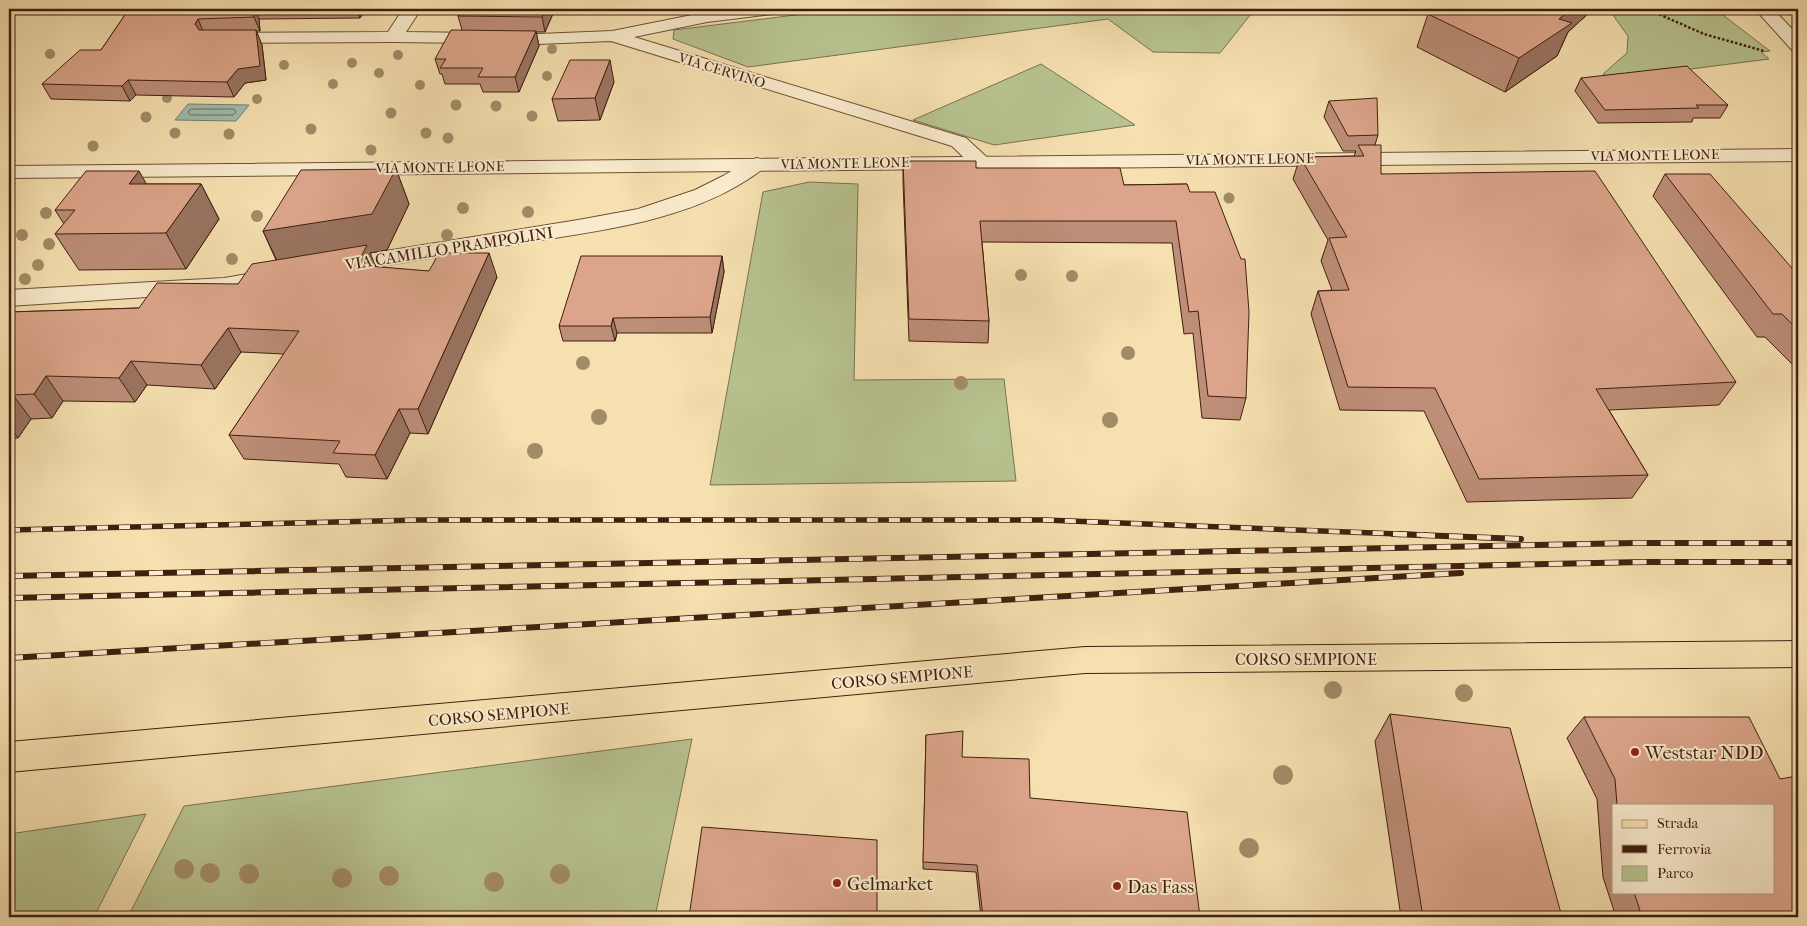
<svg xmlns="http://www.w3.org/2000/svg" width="1807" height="926" font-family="'IM FELL French Canon',serif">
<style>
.green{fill:#b7c390;stroke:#7c714f}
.water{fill:#9dbdae;stroke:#787e6e}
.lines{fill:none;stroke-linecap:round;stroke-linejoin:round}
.shore{stroke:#6e6e5e;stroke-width:1}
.minor-casing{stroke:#6e4f36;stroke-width:2}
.tertiary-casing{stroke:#6e4f36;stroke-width:2}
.primary-casing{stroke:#401f0e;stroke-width:2}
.path{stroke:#401f0e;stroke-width:2.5;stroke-dasharray:2.5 2;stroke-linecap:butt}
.minor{fill:#f9ebcc;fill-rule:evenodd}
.tertiary{fill:#f9ebcc;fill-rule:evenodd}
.primary{fill:#f6e0b0;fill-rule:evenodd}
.rail-far1-casing{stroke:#401f0e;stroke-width:5.5}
.rail-casing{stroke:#401f0e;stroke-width:6}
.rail-far1{stroke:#f9ebcc;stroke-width:4;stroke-dasharray:11;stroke-linecap:butt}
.rail{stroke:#f9ebcc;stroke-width:4.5;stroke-dasharray:14;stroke-linecap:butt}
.tree{fill:#a28c68}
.wall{fill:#bd8e78;stroke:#401f0e;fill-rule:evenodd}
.shaded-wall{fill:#9a7461;stroke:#401f0e}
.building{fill:#dca58b;stroke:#401f0e}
.poi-dot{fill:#8f2418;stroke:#f9ebcc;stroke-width:2}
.labels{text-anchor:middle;stroke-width:4;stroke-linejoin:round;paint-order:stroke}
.far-street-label{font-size:14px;fill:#401f0e;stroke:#f9ebcc}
.street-label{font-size:16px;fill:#401f0e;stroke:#f9ebcc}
.near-poi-label{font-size:19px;fill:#401f0e;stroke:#f9ebcc;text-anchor:start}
</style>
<rect width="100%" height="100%" fill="#f6e0b0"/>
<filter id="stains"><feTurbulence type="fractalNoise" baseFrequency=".004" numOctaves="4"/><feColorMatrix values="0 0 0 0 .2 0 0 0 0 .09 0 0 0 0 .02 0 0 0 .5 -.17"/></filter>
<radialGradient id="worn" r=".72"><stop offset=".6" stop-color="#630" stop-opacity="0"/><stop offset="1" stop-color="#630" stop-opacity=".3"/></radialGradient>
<path class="green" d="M844,9h411l-35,44 -67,-1 -45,-33 -360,48 -75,-28 1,-9z
M1605,9h110l55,42 -9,1 8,7 -157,20 -9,-5 24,-21 1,-17 -15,-21z
M1041,64l94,61 -141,20 -81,-25z
M809,182l49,2 -4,196 150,-1 12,102 -306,4 53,-293z
M692,739l-37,178h-527l56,-111z
M146,814l-52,103h-85v-83z"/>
<path class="water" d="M188,104l61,1 -13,16 -61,-1z"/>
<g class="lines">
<path class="shore" d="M192,109h42l2,3 -3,3h-43l-2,-3z"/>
<defs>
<path id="minor" d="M403,9h18l-15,23 132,2 74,-3 95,-19 25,-3h50l-3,4 -6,1 -66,8 -73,15 332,101 26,24 -3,4c-16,4 -26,-10 -37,-20l-341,-105 -73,3 -144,-2 -173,1 -6,-1 -3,-4 3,-4 6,-1 167,-1z
M757,158l7,2 3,4c-5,7 -13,11 -20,16 -70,45 -165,53 -245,66 -56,9 -111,19 -166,27l-8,-2 -4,-5 4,-5 8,-2 242,-39 60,-11 57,-19 28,-14 27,-16z
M276,269l8,2 4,5 -4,5 -60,11 -215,14v-16l215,-12z"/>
<path id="tertiary" d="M1755,9h18l25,26v16l-6,-1z
M1798,149v12l-1789,17v-12z"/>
<path id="primary" d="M1798,641v26l-713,6 -1076,99v-30l1076,-95z"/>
</defs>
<use href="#minor" class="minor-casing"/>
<use href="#tertiary" class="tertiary-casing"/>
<use href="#primary" class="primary-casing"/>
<path class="path" d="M1647,9l57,25 60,17"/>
<use href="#minor" class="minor"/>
<use href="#tertiary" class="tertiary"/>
<use href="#primary" class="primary"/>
<defs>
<path id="rail-far1" d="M9,530l410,-10h626l380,15"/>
<path id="rail" d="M1393,534l128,5
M9,576l1625,-33h164
M9,598l1634,-36h155
M9,658l1452,-85"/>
</defs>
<use href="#rail-far1" class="rail-far1-casing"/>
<use href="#rail" class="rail-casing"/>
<use href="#rail-far1" class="rail-far1"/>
<use href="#rail" class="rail"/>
</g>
<g class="tree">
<circle cx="552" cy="49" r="5"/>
<circle cx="50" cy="54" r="5"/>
<circle cx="398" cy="55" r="5"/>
<circle cx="352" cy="63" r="5"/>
<circle cx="284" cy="65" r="5"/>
<circle cx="379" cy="73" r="5"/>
<circle cx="547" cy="76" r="5"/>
<circle cx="333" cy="84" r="5"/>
<circle cx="420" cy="85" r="5"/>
<circle cx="167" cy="98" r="5"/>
<circle cx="257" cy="99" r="5"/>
<circle cx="456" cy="105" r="5.5"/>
<circle cx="496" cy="106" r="5.5"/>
<circle cx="391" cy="113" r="5.5"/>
<circle cx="532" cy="116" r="5.5"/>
<circle cx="146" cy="117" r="5.5"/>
<circle cx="311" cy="129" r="5.5"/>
<circle cx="175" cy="133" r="5.5"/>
<circle cx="426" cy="133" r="5.5"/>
<circle cx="229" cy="134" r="5.5"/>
<circle cx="448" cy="138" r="5.5"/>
<circle cx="93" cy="146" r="5.5"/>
<circle cx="371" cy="150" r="5.5"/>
<circle cx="1229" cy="198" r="5.5"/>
<circle cx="463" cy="208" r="6"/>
<circle cx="528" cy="212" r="6"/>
<circle cx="46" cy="213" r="6"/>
<circle cx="257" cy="216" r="6"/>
<circle cx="22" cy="235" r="6"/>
<circle cx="447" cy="235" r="6"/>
<circle cx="49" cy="244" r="6"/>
<circle cx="232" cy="259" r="6"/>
<circle cx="38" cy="265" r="6"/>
<circle cx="1021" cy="275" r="6"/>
<circle cx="1072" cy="276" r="6"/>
<circle cx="25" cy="279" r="6"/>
<circle cx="1128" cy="353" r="7"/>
<circle cx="583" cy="363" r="7"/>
<circle cx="961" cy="383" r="7"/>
<circle cx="599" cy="417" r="8"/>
<circle cx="1110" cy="420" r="8"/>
<circle cx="535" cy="451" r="8"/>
<circle cx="1333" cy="690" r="9"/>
<circle cx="1464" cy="693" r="9"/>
<circle cx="1283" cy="775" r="10"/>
<circle cx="1249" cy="848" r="10"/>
<circle cx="184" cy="869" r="10"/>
<circle cx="210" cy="873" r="10"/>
<circle cx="249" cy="874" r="10"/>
<circle cx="560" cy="874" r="10"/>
<circle cx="389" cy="876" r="10"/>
<circle cx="342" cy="878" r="10"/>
<circle cx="494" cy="882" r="10"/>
</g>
<path class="wall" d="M129,9h238l-7,9 -101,1 1,12h-4l6,14 4,35 -21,3 -11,14 -98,-2 -6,6 -79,-2 -9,-15 59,-34z
M452,9h103l-10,23h-9l3,14 -20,46h-36l-3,-8h-35l-3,-10h-2l-5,-15 27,-29 -4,-14 3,-5h-8z
M1590,12l-22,20 -11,24 -52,36 -88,-45 11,-33z
M1581,78l147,27 -8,13h-27l-1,4 -94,1 -23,-32z
M614,82l-14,38 -42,1 -6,-22z
M1329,101l49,34 -3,10 6,29 355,208 -17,23 -110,5 39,65 -16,23 -165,4 -43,-91 -84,-1 -29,-96 7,-23 14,-1 -11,-29 7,-21 -35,-61 7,-22 54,-1 2,-5h-13l-19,-34z
M903,161l73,7 148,17 63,-1 59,214 -6,22 -38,-2 -9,-85 -9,1 -12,-91 -190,-1 7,79 -1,22 -79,-2 -6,-159z
M396,169l13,35 -22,46 -17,3 6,14 121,10 -69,157 -18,-1 -23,46 -41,-2 -7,-13 -95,-5 -15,-24 55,-81 -43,-2 -26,37 -68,-4 -12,17 -72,-1 -11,17 -21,1 -13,19 -9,1v-127l130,-4 99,-24 38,-24 -13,-29z
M1665,174l133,101v95l-33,-33h-8l-104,-141z
M147,184h54l18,35 -33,50 -107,1 -24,-36 9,-10 -9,-14z
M722,256l2,16 -12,61h-95l-2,8h-52l-4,-15z
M1390,714l172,203h-161l-26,-176z
M1584,717l196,62 18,138h-182l-13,-40 -6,-78 -30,-61zM1613,805h160v87h-160z
M926,735l104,63 170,119h-219l-5,-45 -53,-3z"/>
<path class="shaded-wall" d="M253,9h1l5,10 1,12 -6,-14z
M356,9h11l-7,9z
M546,9h9l-10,23 -3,-15z
M1571,9h21l-2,3 -22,20 -11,24 -52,36 14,-34 40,-39z
M198,19l6,14 -3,5 -6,-14z
M256,30l6,15 4,35 -21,3 -11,14 -7,-15 11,-13z
M536,31l3,15 -20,46 -4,-15z
M610,60l4,22 -14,38 -5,-22z
M128,80l8,15 -6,6 -8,-15z
M396,169l13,35 -22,46 -17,3 7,16 -97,-2 -17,-36z
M139,171l20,35 -30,-22z
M201,184l18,35 -33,50 -20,-36z
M489,253l8,24 -69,157 -10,-25z
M722,256l2,16 -12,61 -2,-16z
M613,318l4,15 -2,8 -4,-15z
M228,328l13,24 -26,37 -14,-24z
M131,361l16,24 -12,17 -16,-24z
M46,376l17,25 -11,17 -18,-24z
M13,395l18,24 -13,19 -9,-12v-26z
M399,409l11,24 -23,46 -12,-24z"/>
<path class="building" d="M129,9h124l1,8 -56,2 -3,5 4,6h57l4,36 -22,3 -11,13 -99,-2 -6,6 -80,-2 38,-34h21z
M462,9h84l-4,8 -84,-1z
M1434,9h137l-12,10 13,4 -53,35 -91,-44z
M451,30l85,1 -21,46h-37l5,-9h-43l6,-9h-11z
M570,60h40l-15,38 -43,1z
M1687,66l41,39h-32l3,3 -94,2 -24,-32z
M1377,98l1,37 -30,1 -19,-35z
M1358,145h23v29l214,-3 141,211 -140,7 52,86 -169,4 -44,-91 -87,-1 -30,-96 31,-1 -20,-52 18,-1 -47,-80 64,-1z
M903,161h73v7h144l4,17 63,-1 3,8h25l26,67h4l4,53 -3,86 -38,-2 -10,-85 -9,1 -13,-91h-196l9,100 -80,-2z
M396,169l-24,45 -109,17 38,-61z
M86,171h53l-10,13h72l-35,49 -111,1 20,-24h-20z
M1665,174h45l88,101v55l-16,-16h-9z
M367,245l-10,20 72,6 10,-18h50l-71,156h-19l-24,46 -42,-2 7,-12 -111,-6 70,-104 -71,-3 -27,37 -70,-4 -12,17 -73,-2 -12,18 -21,1 -4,5v-88l130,-4 18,-25 81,1 14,-20z
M581,256h141l-12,61 -97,1 -2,8h-52z
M1390,714l120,14 52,189h-139z
M1584,717h165l31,62 17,-3 1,2v139h-156l-8,-25h139v-87h-156l-2,-26z
M963,731l-1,26 67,2 1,39 157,14 13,105h-217l-6,-52 -54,-3 3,-127z
M702,827l175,13v77h-188z"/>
<g class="poi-dot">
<circle cx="1635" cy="752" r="5"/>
<circle cx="837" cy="883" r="5"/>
<circle cx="1117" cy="886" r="5"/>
</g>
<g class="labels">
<g class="far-street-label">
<text transform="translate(722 70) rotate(17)" y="5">VIA CERVINO</text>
<text transform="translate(1655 155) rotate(-1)" y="5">VIA MONTE LEONE</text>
<text transform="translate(1250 159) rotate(-1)" y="5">VIA MONTE LEONE</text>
<text transform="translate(845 163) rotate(-1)" y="5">VIA MONTE LEONE</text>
<text transform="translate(440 167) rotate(-1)" y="5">VIA MONTE LEONE</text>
</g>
<g class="street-label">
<text transform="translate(449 248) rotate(-9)" y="6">VIA CAMILLO PRAMPOLINI</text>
<text x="1306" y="665">CORSO SEMPIONE</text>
<text transform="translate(902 677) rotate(-5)" y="6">CORSO SEMPIONE</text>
<text transform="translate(499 714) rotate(-5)" y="6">CORSO SEMPIONE</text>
</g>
<g class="near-poi-label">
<text x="1645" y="759">Weststar NDD</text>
<text x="847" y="890">Gelmarket</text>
<text x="1127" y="893">Das Fass</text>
</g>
</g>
<rect width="1807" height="926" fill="none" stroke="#f6e0b0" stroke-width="30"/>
<rect x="10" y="10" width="1787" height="906" fill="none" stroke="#401f0e" stroke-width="2.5"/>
<rect x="15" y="15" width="1777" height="896" fill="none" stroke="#401f0e"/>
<rect x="1612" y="804" width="162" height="90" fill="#f9ebcc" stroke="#af9980"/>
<rect x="1622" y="820" width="25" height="8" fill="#f6e0b0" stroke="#af9980"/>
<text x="1657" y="828" font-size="15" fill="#401f0e">Strada</text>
<rect x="1622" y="845" width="25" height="8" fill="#401f0e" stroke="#af9980"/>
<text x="1657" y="854" font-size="15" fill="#401f0e">Ferrovia</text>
<rect x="1622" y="866" width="25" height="15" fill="#b7c390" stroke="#af9980"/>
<text x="1657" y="878" font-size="15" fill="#401f0e">Parco</text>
<rect width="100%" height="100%" filter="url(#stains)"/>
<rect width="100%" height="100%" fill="url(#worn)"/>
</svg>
